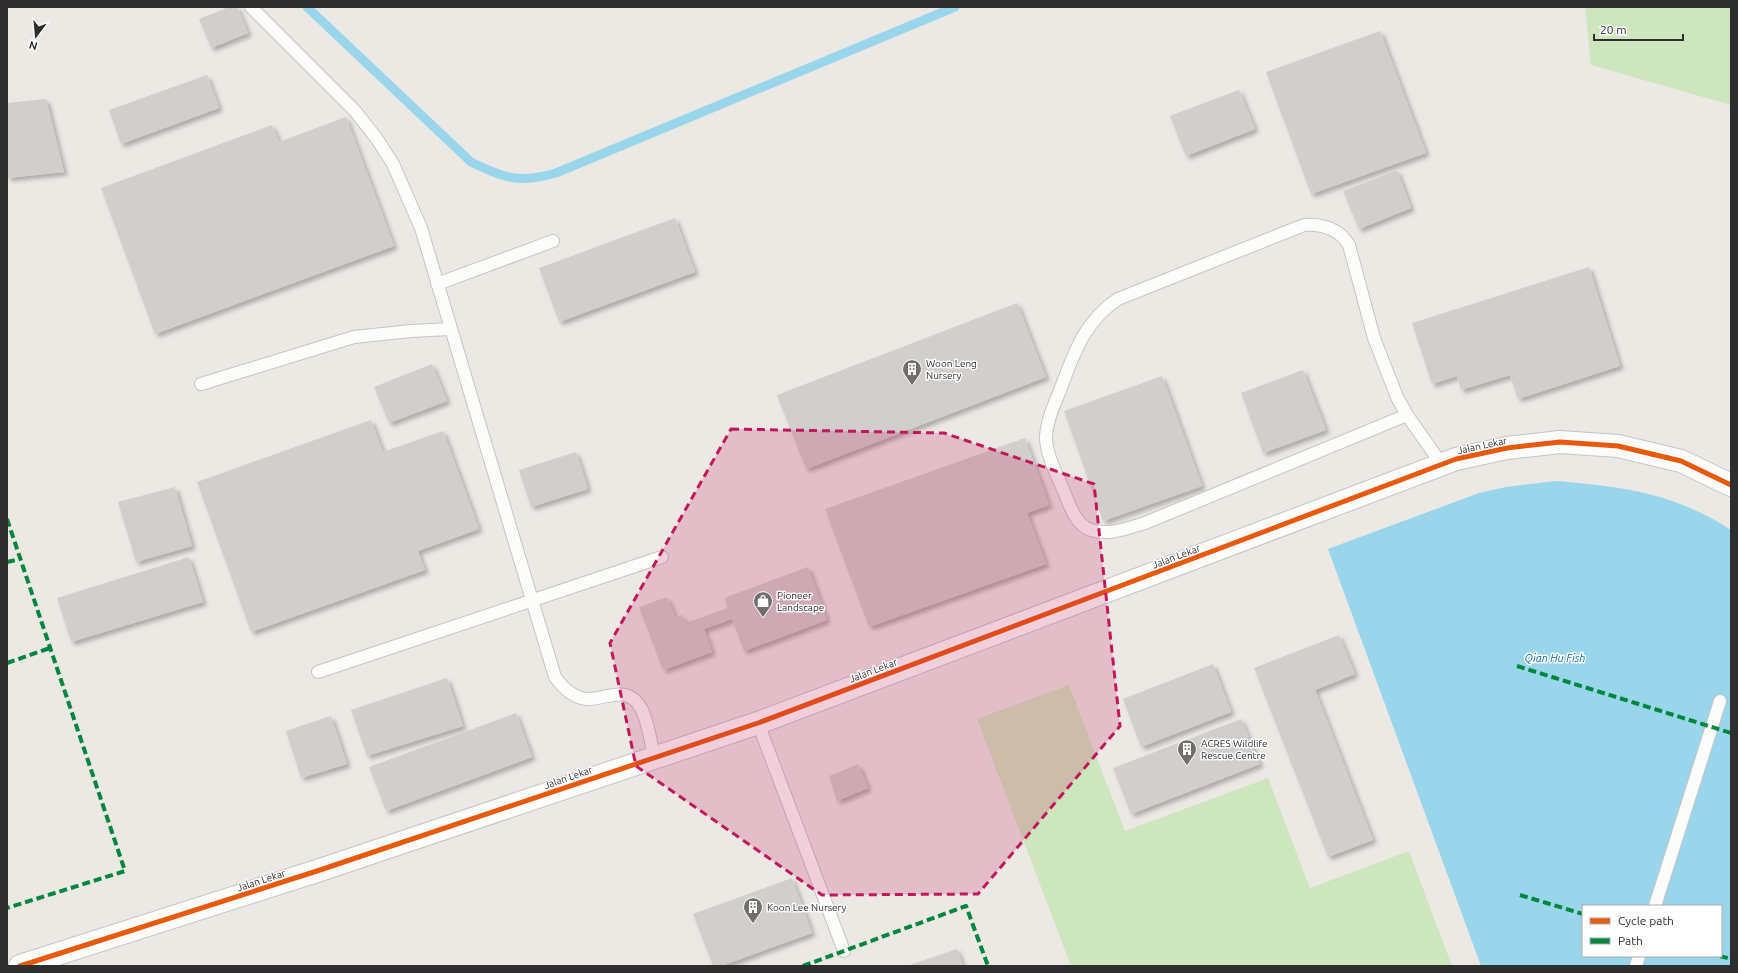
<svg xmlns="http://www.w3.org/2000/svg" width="1738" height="973" font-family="Ubuntu,sans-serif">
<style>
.green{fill:#cee6be}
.water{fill:#99d6ec;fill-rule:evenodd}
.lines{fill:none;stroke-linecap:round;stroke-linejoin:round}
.stream{stroke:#99d6ec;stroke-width:9}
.building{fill:#d1cecb;filter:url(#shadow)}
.lane-casing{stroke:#c5c4c5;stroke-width:14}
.street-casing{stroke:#c5c4c5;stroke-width:24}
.lane{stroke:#fcfcfb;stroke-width:12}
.street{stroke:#fcfcfb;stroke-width:22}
.quiet{stroke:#00873e;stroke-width:4;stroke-dasharray:8 4;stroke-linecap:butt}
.cycleway-casing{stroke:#fff;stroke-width:8}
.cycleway{stroke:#e8590c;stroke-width:5}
.marked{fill:#c2185b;fill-opacity:0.2;stroke:#c2185b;stroke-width:3;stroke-dasharray:8 5;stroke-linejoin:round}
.labels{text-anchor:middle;stroke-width:3;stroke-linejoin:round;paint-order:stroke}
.poi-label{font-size:10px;fill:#2e2e2e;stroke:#fff;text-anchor:start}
.street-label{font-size:10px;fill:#2e2e2e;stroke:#fff}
.water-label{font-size:11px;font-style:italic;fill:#0d6fa3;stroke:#fff}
</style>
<defs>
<filter id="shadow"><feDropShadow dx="3.5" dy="3.5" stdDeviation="2" flood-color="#0004"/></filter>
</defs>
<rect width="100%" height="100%" fill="#ece8e4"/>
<path class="green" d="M1585,7h146v98l-140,-40z
M1069,685l56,146 143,-53 42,110 99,-37 43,115h-381l-94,-247z"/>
<path class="water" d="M1555,481c65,5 120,12 176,49v436h-250l-153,-417 151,-56 27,-6zM1583,906h138v50h-138z"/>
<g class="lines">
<path class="stream" d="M307,7l164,155c34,16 47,22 85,11l399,-166"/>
</g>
<path class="building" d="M229,7h8l11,26 -37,15 -12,-29z
M1380,31l46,122 -115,41 -45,-122z
M207,75l12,33 -98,36 -12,-34z
M1239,90l16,39 -69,27 -16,-40z
M46,99l18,73 -57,6v-75z
M346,117l48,129 -239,88 -54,-146 171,-63 7,17z
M1397,170l14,38 -52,21 -16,-38z
M675,218l20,54 -136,50 -20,-54z
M1589,267l31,99 -102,33 -8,-24 -49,15 -4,-14 -25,8 -20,-61z
M1017,303l29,74 -240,92 -29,-74z
M432,364l15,37 -58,22 -15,-36z
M1303,370l23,60 -63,23 -22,-60z
M1162,376l40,110 -99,35 -39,-110z
M371,420l12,32 60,-21 36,98 -61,22 7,19 -174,62 -54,-150z
M1025,438l24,67 -22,8 19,51 -177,63 -44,-118z
M576,452l12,37 -57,18 -12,-37z
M175,487l17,59 -56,16 -18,-60z
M189,557l14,45 -132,40 -14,-44z
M808,567l19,53 -83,31 -12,-32 -28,10 8,23 -49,18 -24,-63 28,-10 8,20 7,-2 3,8 43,-15 -4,-10z
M1339,635l16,39 -40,16 58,150 -45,17 -74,-189z
M1213,664l18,48 -90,35 -18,-48z
M447,678l16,48 -96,30 -16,-46z
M516,713l16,44 -146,54 -17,-44z
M331,716l16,48 -46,14 -15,-47z
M1241,719l19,45 -129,50 -18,-46z
M858,764l10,24 -31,13 -8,-25z
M792,878l20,55 -91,33h-8l-20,-52z
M957,949l6,17h-56z"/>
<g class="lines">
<defs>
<path id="lane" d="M251,7l104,104 22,28 16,25 28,64 134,449c8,11 18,21 32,22 21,0 41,-16 55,11 7,15 9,33 12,48
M437,284l116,-43
M201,384l153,-47 57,-6 39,-2
M1407,415l-262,108c-17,5 -36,13 -54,7 -14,-4 -21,-23 -26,-36 -7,-18 -19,-38 -19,-57 1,-16 7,-30 13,-44 14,-37 24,-71 59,-94l186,-74c18,-1 35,4 45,20l25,93 23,59 10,18 35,50
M318,672l344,-115
M758,723l86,228
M1655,906l65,-205
M1636,966l3,-10"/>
<path id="street" d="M20,966l297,-95 441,-148 698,-264 51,-11 53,-6 58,4 63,15 50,24"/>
</defs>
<use href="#lane" class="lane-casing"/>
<use href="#street" class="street-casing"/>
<use href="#lane" class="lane"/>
<use href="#street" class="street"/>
<path class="quiet" d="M7,519l118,352 -118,37
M7,562l13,-3
M7,663l43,-15
M1517,666l214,67
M1520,895l63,19
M1720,956l11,3
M803,966l163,-60 22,60"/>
<defs>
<path id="cycleway" d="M20,966l297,-95 441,-148 698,-264 51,-11 53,-6 58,4 63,15 50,24"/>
</defs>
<use href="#cycleway" class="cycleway-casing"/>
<use href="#cycleway" class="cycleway"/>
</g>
<path class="marked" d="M731,429l213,4 150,51 26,242 -142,168 -156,1 -186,-129 -26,-123z"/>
<defs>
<symbol id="building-pin" viewBox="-11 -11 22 30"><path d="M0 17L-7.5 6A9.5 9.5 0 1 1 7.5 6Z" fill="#706f6e" stroke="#fff"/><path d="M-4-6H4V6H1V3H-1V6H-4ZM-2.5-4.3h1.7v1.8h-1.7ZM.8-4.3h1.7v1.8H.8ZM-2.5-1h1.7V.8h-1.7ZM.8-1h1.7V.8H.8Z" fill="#fff"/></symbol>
<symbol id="shop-pin" viewBox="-11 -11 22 30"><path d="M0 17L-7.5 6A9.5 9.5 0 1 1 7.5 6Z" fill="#706f6e" stroke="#fff"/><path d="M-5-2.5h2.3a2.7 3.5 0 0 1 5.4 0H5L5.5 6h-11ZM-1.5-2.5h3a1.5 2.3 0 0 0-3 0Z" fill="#fff"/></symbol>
</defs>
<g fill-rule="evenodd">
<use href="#building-pin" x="901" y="358" width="22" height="30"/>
<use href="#shop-pin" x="752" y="590" width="22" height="30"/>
<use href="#building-pin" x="1176" y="738" width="22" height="30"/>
<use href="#building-pin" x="742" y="896" width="22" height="30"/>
</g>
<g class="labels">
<g class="poi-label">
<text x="926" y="367">Woon Leng<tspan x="926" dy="12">Nursery</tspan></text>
<text x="777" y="599">Pioneer<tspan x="777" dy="12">Landscape</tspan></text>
<text x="1201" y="747">ACRES Wildlife<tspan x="1201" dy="12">Rescue Centre</tspan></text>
<text x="767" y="911">Koon Lee Nursery</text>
</g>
<g class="street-label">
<text transform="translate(1482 445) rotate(-12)" y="4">Jalan Lekar</text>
<text transform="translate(1176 556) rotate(-21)" y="4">Jalan Lekar</text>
<text transform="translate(873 670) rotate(-21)" y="4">Jalan Lekar</text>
<text transform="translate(568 777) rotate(-19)" y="4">Jalan Lekar</text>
<text transform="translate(261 880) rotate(-18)" y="4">Jalan Lekar</text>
</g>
<g class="water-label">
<text x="1555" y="662">Qian Hu Fish</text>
</g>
</g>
<rect width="1738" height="973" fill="none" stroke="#2e2e2e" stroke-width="16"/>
<rect x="1582" y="905" width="140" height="52" fill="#ffffff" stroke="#ababab"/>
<rect x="1590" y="918" width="20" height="6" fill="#e8590c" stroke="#ababab"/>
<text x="1618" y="925" font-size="12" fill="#2e2e2e">Cycle path</text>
<rect x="1590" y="938" width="20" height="6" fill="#00873e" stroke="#ababab"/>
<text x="1618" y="945" font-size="12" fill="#2e2e2e">Path</text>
<g transform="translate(36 36) rotate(196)" stroke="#ffffff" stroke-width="3" paint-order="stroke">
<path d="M0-3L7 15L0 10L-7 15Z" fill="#2e2e2e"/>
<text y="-6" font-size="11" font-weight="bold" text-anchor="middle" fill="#2e2e2e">N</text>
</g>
<path d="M1594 34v6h89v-6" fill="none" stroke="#2e2e2e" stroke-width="2"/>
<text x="1600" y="34" font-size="12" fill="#2e2e2e" stroke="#ffffff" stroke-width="3" paint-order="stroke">20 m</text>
</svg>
